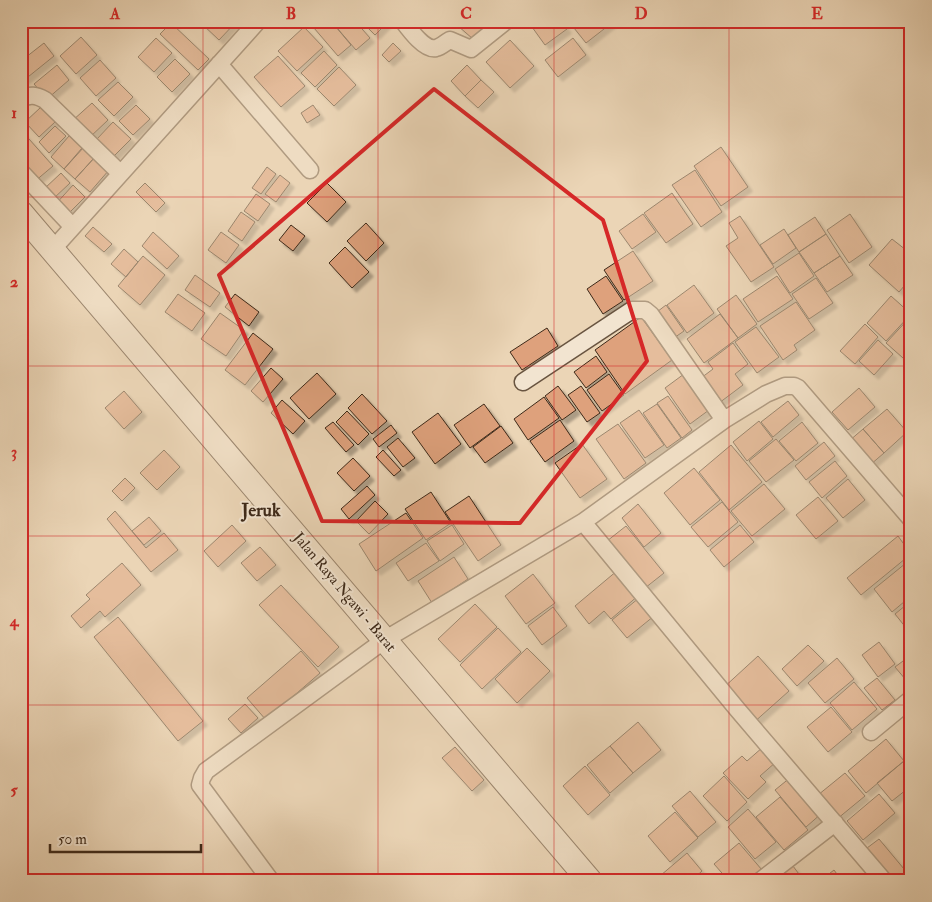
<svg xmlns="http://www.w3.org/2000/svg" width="932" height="902" font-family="'IM FELL Double Pica',serif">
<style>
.building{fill:#dea17b;stroke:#3d2919;filter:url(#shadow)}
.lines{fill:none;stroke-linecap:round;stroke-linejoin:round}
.minor-casing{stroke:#685440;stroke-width:19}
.secondary-casing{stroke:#3d2919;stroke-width:26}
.minor{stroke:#f2e4d0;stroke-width:16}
.secondary{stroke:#f2e4d0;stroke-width:24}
.marked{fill:none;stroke:#d62828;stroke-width:4;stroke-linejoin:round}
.grid{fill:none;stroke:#d62828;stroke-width:1;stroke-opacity:0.55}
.labels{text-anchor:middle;stroke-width:4;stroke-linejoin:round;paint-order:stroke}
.street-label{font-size:15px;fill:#3d2919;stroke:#f2e4d0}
.quarter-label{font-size:18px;font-weight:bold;fill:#3d2919;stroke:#f2e4d0}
.neatline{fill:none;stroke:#d62828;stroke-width:2}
.grid-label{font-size:16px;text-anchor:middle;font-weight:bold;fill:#d62828}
</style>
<defs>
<filter id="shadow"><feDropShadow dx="4.5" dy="4.5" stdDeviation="1" flood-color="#0004"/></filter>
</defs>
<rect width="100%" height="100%" fill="#ebd5b6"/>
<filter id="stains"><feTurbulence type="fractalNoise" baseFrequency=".004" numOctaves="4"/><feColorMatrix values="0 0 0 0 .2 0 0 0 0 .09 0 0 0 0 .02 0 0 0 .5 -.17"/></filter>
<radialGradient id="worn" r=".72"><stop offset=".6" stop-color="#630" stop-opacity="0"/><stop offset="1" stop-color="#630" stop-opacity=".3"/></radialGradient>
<path class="building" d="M205,21h32l-18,19 -17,-16z
M308,21h23l20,24 -13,11z
M331,21h24l15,17 -14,12z
M366,21h23l-14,14 -11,-11z
M462,21h27l-16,18 -15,-13z
M540,21h21l6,8 -22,16 -13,-18z
M569,21h14l-9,7z
M583,21h30v1l-27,21 -12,-15z
M171,23l38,36 -11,11 -38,-36z
M304,27l19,20 -26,24 -19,-20z
M81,37l16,18 -21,19 -16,-18z
M156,38l16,15 -18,19 -16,-15z
M573,38l13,17 -28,22 -13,-17z
M510,40l24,26 -24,22 -24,-26z
M44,43l10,13 -31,25 -2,-3v-17z
M393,43l8,8 -12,11 -7,-7z
M324,51l13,14 -22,22 -14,-14z
M278,56l27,30 -24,21 -27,-30z
M175,59l15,15 -18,18 -15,-15z
M100,60l16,18 -20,18 -16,-18z
M57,65l12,15 -22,19 -13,-15z
M467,65l14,15 -16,16 -14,-15z
M339,67l17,18 -22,21 -17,-17z
M481,80l13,12 -16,16 -13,-12z
M118,82l15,15 -19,19 -16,-16z
M92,103l16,17 -19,18 -17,-17z
M136,105l14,14 -17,16 -14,-14z
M313,105l7,10 -13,8 -6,-10z
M41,107l14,15 -16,15 -14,-15z
M113,122l18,17 -18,18 -17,-17z
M55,126l11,10 -17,17 -10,-11z
M21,130l32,36 -19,16 -13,-14z
M69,136l13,12 -18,21 -13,-12z
M84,147l11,10 -20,22 -11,-10z
M721,147l27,40 -27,19 -27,-40z
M95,157l14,13 -19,22 -15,-13z
M267,167l9,7 -15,20 -9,-6z
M695,170l27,42 -21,15 -29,-42z
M61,173l9,10 -17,16 -9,-10z
M280,175l10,8 -14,19 -11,-8z
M145,183l20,20 -9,9 -20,-20z
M327,183l19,19 -19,20 -20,-19z
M73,185l12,12 -20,20 -11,-11z
M672,193l21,31 -27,19 -22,-30z
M256,194l14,10 -12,17 -14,-10z
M241,212l14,10 -13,19 -14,-10z
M643,214l13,18 -24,17 -13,-18z
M850,214l22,33 -23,16 -22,-33z
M740,216l34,51 -23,15 -25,-36 12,-8 -9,-15z
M815,217l11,17 -27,18 -11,-17z
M366,223l18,20 -18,18 -19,-20z
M291,225l14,11 -12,15 -14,-11z
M93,227l19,17 -8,8 -19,-16z
M784,229l12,19 -23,16 -13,-19z
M153,232l26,24 -12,13 -25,-23z
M221,232l18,13 -13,18 -18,-13z
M826,234l14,22 -26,17 -15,-21z
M892,239l19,15v24l-12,14 -30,-27z
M345,247l24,25 -17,16 -23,-25z
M124,249l14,13 -12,15 -15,-13z
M633,251l20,30 -29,19 -20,-30z
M799,253l15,23 -24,17 -15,-24z
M143,256l22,19 -25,30 -22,-19z
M840,256l13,19 -26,17 -13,-19z
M195,275l25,18 -10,14 -25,-17z
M606,276l17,25 -20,13 -16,-25z
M777,276l16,23 -35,23 -15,-23z
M816,278l17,25 -24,16 -17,-25z
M694,285l20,28 -27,20 -20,-28z
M178,294l27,19 -13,18 -27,-19z
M235,294l24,18 -10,14 -24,-19z
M736,295l21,29 -19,14 -21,-29z
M891,296l20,18 -25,27 -19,-18z
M796,302l19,28 -21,15 3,5 -14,10 -23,-34z
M666,305l18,26 -13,9 -18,-25z
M220,313l24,17 -18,26 -25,-17z
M720,314l18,24 -34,25 -17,-24z
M911,316v49l-25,-22z
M641,317l31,43 -47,34 -30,-44z
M865,324l13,13 -23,27 -15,-13z
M756,327l23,30 -22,16 -22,-31z
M547,328l11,18 -36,24 -12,-18z
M253,333l20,16 -28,36 -20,-15z
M878,340l15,14 -19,21 -15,-14z
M733,343l15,21 -13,10 8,11 -24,18 -18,-25 12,-9 -5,-7z
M596,356l11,16 -21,16 -12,-16z
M271,368l12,11 -20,23 -12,-11z
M317,373l19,21 -27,25 -19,-21z
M609,374l15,21 -22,16 -15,-21z
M684,374l25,36 -19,14 -25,-36z
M558,386l18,24 -14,10 -17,-24z
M581,386l19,27 -13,9 -19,-27z
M859,388l16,19 -27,23 -16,-18z
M124,391l18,21 -18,17 -19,-21z
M362,394l25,27 -15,13 -24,-26z
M668,396l24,34 -10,8 -25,-35z
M544,397l15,21 -31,22 -14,-21z
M282,400l23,21 -12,13 -22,-21z
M788,401l11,14 -26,22 -12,-15z
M484,404l16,22 -30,22 -16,-23z
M657,404l24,34 -14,10 -24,-35z
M887,409l20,23 -23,21 -21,-24z
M639,410l25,35 -19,13 -25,-35z
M347,411l22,23 -11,11 -22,-23z
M438,413l23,31 -26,20 -23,-32z
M560,420l14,21 -29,21 -15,-21z
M759,421l14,18 -26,22 -14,-19z
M333,422l21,23 -8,7 -21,-24z
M802,422l16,21 -22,18 -17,-20z
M618,424l28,39 -22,16 -28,-40z
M391,425l6,8 -18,14 -6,-8z
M501,426l12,17 -28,20 -12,-16z
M863,429l21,24 -14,12 -21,-24z
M398,438l17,20 -12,9 -16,-20z
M776,439l18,21 -28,22 -17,-21z
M824,442l11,14 -29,24 -11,-14z
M582,444l25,35 -27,19 -25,-35z
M731,445l31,37 -33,28 -30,-38z
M164,450l16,17 -23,23 -17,-17z
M383,450l18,20 -7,6 -18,-19z
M353,458l17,18 -16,15 -17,-18z
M835,461l12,15 -25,22 -13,-16z
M694,468l26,32 -30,25 -26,-32z
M125,478l10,10 -13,13 -10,-10z
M848,479l17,21 -22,18 -17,-20z
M764,484l21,25 -33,27 -21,-25z
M367,486l8,9 -26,24 -8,-10z
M431,492l20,31 -25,17 -21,-31z
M469,496l32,49 -23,16 -33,-49z
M818,497l20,24 -22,18 -20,-24z
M375,501l13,13 -19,20 -13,-13z
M722,502l16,20 -30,25 -17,-20z
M638,504l23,29 -17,14 -22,-29z
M115,511l31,37 18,-15 14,17 -27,22 -44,-53z
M406,513l17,25 -47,33 -17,-27z
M149,517l12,14 -17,14 -12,-14z
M232,525l14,16 -28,26 -14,-16z
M452,525l12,19 -24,17 -13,-20z
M740,525l14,17 -30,25 -14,-17z
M626,526l38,47 -19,15 -38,-47z
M898,536l13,18 -50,41 -14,-17z
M426,543l13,18 -31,20 -12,-18z
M260,547l16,18 -19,16 -16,-18z
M454,557l14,22 -36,24 -14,-22z
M911,559v37l-19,16 -18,-23z
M122,563l19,22 -36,32 -5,-6 -19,17 -10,-12 19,-17 -4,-4z
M618,570l21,25 -28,24 -7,-8 -15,13 -14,-18z
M533,574l22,29 -29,21 -21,-28z
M281,585l58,62 -21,20 -59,-62z
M639,598l15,18 -27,22 -15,-18z
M911,601v33l-16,-20z
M475,604l22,23 -37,35 -22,-23z
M553,607l14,19 -25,19 -14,-19z
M118,617l85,104 -25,20 -84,-104z
M498,628l23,24 -39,37 -22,-24z
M879,642l16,22 -17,13 -16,-22z
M808,645l16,16 -27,25 -15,-17z
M527,648l23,23 -33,32 -22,-24z
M301,651l19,22 -54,47 -19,-22z
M911,655v31l-16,-19z
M758,656l31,35 -37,33 -30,-35z
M837,658l17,21 -29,24 -17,-20z
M877,678l18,22 -13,10 -18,-22z
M854,682l23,27 -25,21 -22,-27z
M245,704l13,14 -17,15 -13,-14z
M831,707l21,25 -24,20 -21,-25z
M638,722l23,28 -28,23 -23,-27z
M886,739l18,22 -38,32 -18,-22z
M610,746l23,27 -23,20 -23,-28z
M455,747l29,33 -12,11 -30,-33z
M763,747l13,15 -16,14 6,6 -18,17 -25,-26 19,-17 5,5z
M904,761l7,8v17l-19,15 -15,-18z
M585,766l25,29 -22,20 -25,-29z
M845,773l20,23 -28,23 -19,-24z
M724,776l23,26 -20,19 -24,-25z
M791,777l31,36 -16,14 -31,-37z
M690,791l26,31 -18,15 -26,-31z
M879,794l16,19 -32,27 -16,-19z
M780,797l28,33 -24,20 -28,-33z
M748,809l28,33 -21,17 -27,-32z
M675,812l23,26 -28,24 -22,-26z
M879,839l30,36 -6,6h-16l-24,-30z
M739,843l23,27 -13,11h-20l-15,-17z
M687,853l15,18 -11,10h-37z
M793,866l11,15h-18l-5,-7z
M834,870l8,11h-22z
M701,873l7,8h-16z
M516,874l6,7h-14z"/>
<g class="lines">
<defs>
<path id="minor" d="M403,21c6,8 22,30 33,27 5,-1 10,-6 14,-8l21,9 35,-28
M219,64l91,106
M21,99c9,-5 15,-4 24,1l75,73
M21,172l51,54
M53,249l205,-228
M523,382l109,-72h13l6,5 73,105
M583,522l154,187 147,172
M871,732l40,-33
M271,881l-71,-96 2,-7 4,-7 180,-132 197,-117 141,-102 42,-26 19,-8h9l4,2 113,131
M760,881l75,-58"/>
<path id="secondary" d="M21,213l569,668"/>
</defs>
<use href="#minor" class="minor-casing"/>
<use href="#secondary" class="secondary-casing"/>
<use href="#minor" class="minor"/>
<use href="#secondary" class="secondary"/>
</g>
<path d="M0 0H932V902H0ZM434,89l169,131 44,141 -127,162 -198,-2 -103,-246z" fill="#ebd5b6" fill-opacity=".55" fill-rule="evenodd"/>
<path class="marked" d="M434,89l169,131 44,141 -127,162 -198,-2 -103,-246z"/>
<path class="grid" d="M203,21v860M378,21v860M554,21v860M729,21v860M21,197h890M21,366h890M21,536h890M21,705h890"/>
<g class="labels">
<g class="street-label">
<text transform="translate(345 592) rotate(50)" y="5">Jalan Raya Ngawi - Barat</text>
</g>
<g class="quarter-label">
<text x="261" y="516">Jeruk</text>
</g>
</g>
<rect width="932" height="902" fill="none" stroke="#ebd5b6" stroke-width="55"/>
<path d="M50 844v8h151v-8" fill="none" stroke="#3d2919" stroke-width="2.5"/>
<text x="58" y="844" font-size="15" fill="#3d2919" stroke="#f2e4d0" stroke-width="4" paint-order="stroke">50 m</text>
<rect x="28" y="28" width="876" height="846" class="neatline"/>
<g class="grid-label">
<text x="115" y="19">A</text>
<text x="291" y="19">B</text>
<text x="466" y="19">C</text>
<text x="641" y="19">D</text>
<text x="817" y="19">E</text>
<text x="14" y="118">1</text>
<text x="14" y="287">2</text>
<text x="14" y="457">3</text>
<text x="14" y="626">4</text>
<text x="14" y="795">5</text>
</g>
<rect width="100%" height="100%" filter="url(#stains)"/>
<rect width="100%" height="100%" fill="url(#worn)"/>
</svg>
